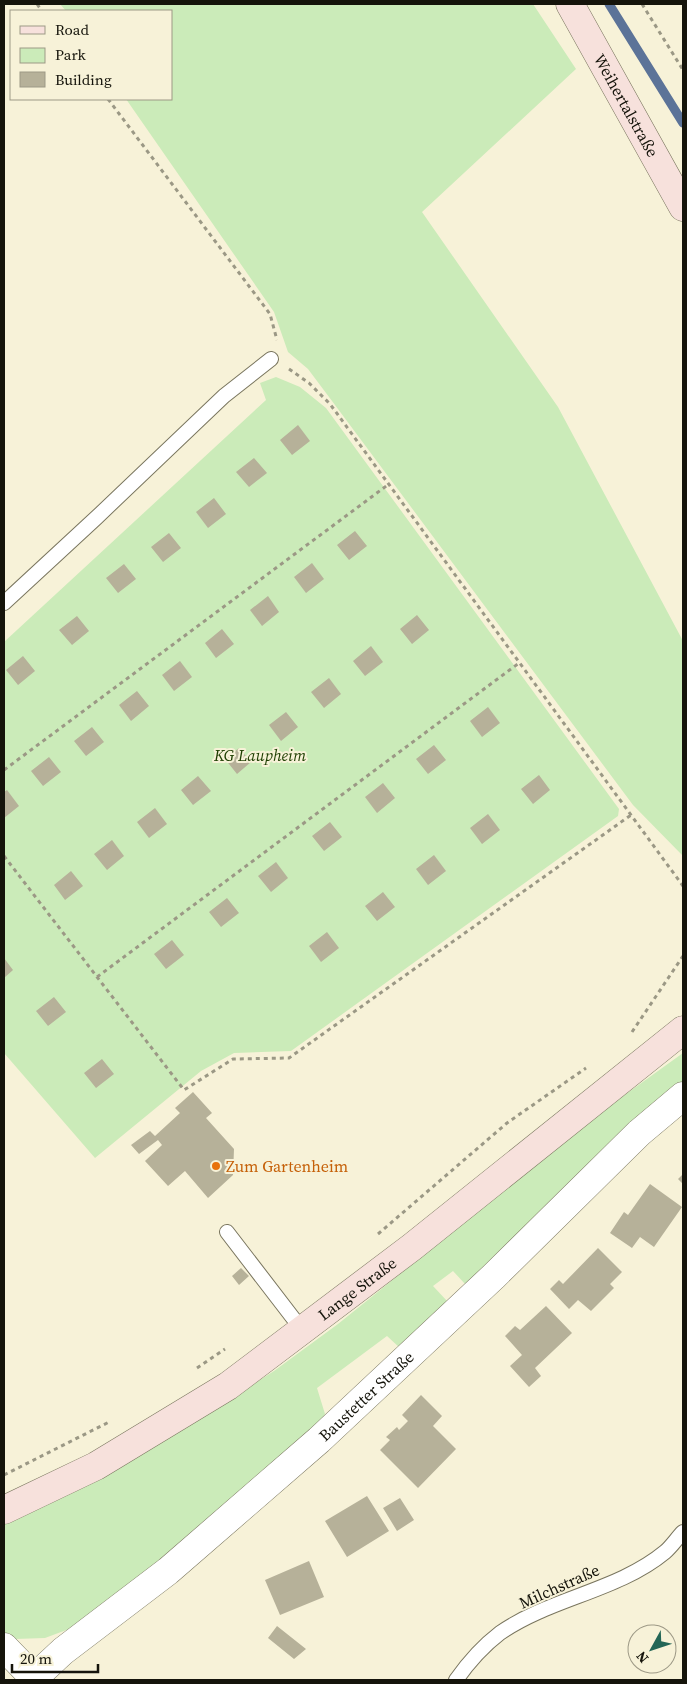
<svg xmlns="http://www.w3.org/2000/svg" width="687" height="1684" font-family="'Source Serif 4',serif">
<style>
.green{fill:#cbebb9}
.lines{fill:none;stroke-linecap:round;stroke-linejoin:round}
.stream{stroke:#5c7398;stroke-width:9}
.building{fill:#b6b199}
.lane-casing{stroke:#79755e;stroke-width:16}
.street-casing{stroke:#79755e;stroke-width:29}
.secondary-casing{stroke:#79755e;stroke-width:29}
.path{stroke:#9b9885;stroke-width:3;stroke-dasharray:4 4;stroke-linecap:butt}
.lane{stroke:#fff;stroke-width:14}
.street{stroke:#fff;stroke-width:28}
.secondary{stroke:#f7e1dc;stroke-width:28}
.food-dot{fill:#e8710a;stroke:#f7f2d8;stroke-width:2}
.labels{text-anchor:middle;stroke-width:4;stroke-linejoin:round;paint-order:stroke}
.street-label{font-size:16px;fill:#15140b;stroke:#f7f2d8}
.park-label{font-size:16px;font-style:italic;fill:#1d3e00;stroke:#f7f2d8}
.food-label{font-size:16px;fill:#c56008;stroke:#f7f2d8;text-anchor:start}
</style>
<rect width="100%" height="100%" fill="#f7f2d8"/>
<path class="green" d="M60,4h473l43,65 -154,143 136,195 125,234v215l-50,-51 -298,-400 -27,-36 -20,-17 -14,-40 -148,-213h45v-88h-105z
M276,377l24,10 26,21 293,401 -1,7 -327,235 -57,2 -33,18 -106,87 -91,-105v-411l262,-242 -6,-17z
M683,1053v36l-217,196 -13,-14 -20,15 15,16 -48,46 -13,-12 -70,52 8,26 -12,19 -145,121 -99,75 -24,9 -30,1 -11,-5v-109l145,-75 125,-79 64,-47 263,-212z"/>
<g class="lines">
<path class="stream" d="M609,4l74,119"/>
</g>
<path class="building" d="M298,425l12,16 -18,14 -12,-15z
M254,458l13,15 -18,14 -13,-15z
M214,498l12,16 -18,14 -12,-16z
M355,531l12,15 -18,14 -12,-15z
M169,533l12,15 -18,14 -12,-15z
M312,563l12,16 -18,14 -12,-16z
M124,564l12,15 -18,14 -12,-15z
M268,596l11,16 -17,14 -12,-16z
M417,615l12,15 -17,14 -12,-15z
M77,616l12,15 -17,14 -13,-15z
M222,629l12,15 -18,14 -11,-15z
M371,646l12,16 -18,14 -12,-15z
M23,656l12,15 -17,14 -12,-15z
M180,661l12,16 -18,14 -12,-16z
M329,678l12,16 -17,14 -13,-16z
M137,691l12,15 -18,15 -12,-16z
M488,707l12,16 -18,14 -12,-16z
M286,712l12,15 -17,14 -12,-16z
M92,727l12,15 -18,14 -12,-15z
M434,745l12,15 -18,14 -12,-15z
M239,748l12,14 -14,12 -12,-15z
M49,757l12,15 -18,14 -12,-15z
M539,775l11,15 -17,14 -12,-15z
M198,776l13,15 -18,14 -12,-15z
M383,783l12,15 -18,15 -12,-16z
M7,790l12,16 -15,12v-26z
M155,808l12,16 -18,14 -12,-16z
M488,814l12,16 -18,14 -12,-16z
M330,822l12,15 -18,14 -12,-15z
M112,840l12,16 -17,14 -13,-16z
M434,855l12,16 -18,14 -12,-16z
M276,862l12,16 -17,14 -13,-16z
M71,871l12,15 -18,14 -11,-15z
M383,892l12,15 -18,14 -12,-15z
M227,898l12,15 -18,14 -12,-15z
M327,932l12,16 -18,14 -12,-16z
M172,940l12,15 -18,14 -12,-15z
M4,958l9,12 -9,8z
M54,997l12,15 -18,14 -12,-15z
M102,1059l12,15 -18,14 -12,-15z
M193,1092l19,21 -6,5 28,31 -1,26 -25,23 -23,-27 -17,15 -23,-25 17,-16 -4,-5 -19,14 -8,-9 19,-14 5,5 25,-23 -5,-5z
M683,1174v10l-5,-5z
M650,1184l32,23 -28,40 -14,-10 -8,11 -22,-15 14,-21 4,3z
M598,1248l24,24 -12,12 4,4 -23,23 -13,-11 -9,9 -19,-20 9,-9 4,4z
M241,1268l8,8 -10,9 -7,-9z
M546,1306l26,27 -37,35 6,8 -12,11 -19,-21 12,-11 -17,-19 10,-10 5,4z
M421,1395l21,21 -9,10 23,23 -38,39 -38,-38 10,-10 -4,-3 11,-10 2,3 9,-9 -6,-6z
M367,1496l22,35 -42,26 -22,-36z
M400,1498l14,22 -17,11 -14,-23z
M309,1561l15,36 -44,18 -15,-35z
M277,1626l29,23 -12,10 -26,-21z"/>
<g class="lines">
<defs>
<path id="lane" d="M4,603l92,-85 128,-122 47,-37
M227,1232l76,99
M456,1680c12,-17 27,-34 44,-47 50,-35 118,-42 165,-81 7,-6 12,-14 18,-20"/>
<g id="street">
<path d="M4,1647l32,33"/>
<path id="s1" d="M34,1678l29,-27 105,-80 151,-131 175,-164 145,-143 44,-37"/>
</g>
<g id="secondary">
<path id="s2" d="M570,4l113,203"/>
<path id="s3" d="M4,1510l92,-44 132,-80 184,-139 271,-217"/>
</g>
</defs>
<use href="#lane" class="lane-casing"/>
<use href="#street" class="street-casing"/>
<use href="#secondary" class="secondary-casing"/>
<path class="path" d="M37,4l5,7
M642,4l41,66
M108,99l162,215 7,26
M289,369l20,14 21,21 353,482
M4,770l385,-286
M4,856l180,234 49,-31 56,-1 342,-243
M97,977l422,-314
M632,1032l51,-76
M378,1234l129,-111 79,-55
M197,1368l28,-19
M4,1475l107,-54"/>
<use href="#lane" class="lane"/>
<use href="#street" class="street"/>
<use href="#secondary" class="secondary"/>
</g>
<circle class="food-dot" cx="216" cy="1166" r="5"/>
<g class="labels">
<g class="street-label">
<text dy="6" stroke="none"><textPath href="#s2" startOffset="116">Weihertalstraße</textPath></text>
<text dy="6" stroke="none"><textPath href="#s3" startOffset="418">Lange Straße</textPath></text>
<text dy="6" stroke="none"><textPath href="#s1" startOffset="436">Baustetter Straße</textPath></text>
<text transform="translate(559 1586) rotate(-24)" y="6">Milchstraße</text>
</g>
<g class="park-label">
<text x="260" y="761">KG Laupheim</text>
</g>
<g class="food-label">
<text x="226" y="1172">Zum Gartenheim</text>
</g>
</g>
<rect width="687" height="1684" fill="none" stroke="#15140b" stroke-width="10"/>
<rect x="10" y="10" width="162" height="90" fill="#f7f2d8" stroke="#9d9986"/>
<rect x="20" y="26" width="25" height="8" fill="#f7e1dc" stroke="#9d9986"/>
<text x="55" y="35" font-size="15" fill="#15140b">Road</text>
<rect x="20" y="48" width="25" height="15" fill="#cbebb9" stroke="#9d9986"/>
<text x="55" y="60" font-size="15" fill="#15140b">Park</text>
<rect x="20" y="72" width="25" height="15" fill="#b6b199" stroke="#9d9986"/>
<text x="55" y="85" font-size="15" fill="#15140b">Building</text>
<g transform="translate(652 1649) rotate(230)"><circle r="24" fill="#f7f2d8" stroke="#9d9986"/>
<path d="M0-4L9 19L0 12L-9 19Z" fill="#236656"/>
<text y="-8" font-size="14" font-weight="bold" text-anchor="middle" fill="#15140b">N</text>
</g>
<path d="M12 1664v8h86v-8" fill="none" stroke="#15140b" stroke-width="2.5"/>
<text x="20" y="1664" font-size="15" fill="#15140b" stroke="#f7f2d8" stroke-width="4" paint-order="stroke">20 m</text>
</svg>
